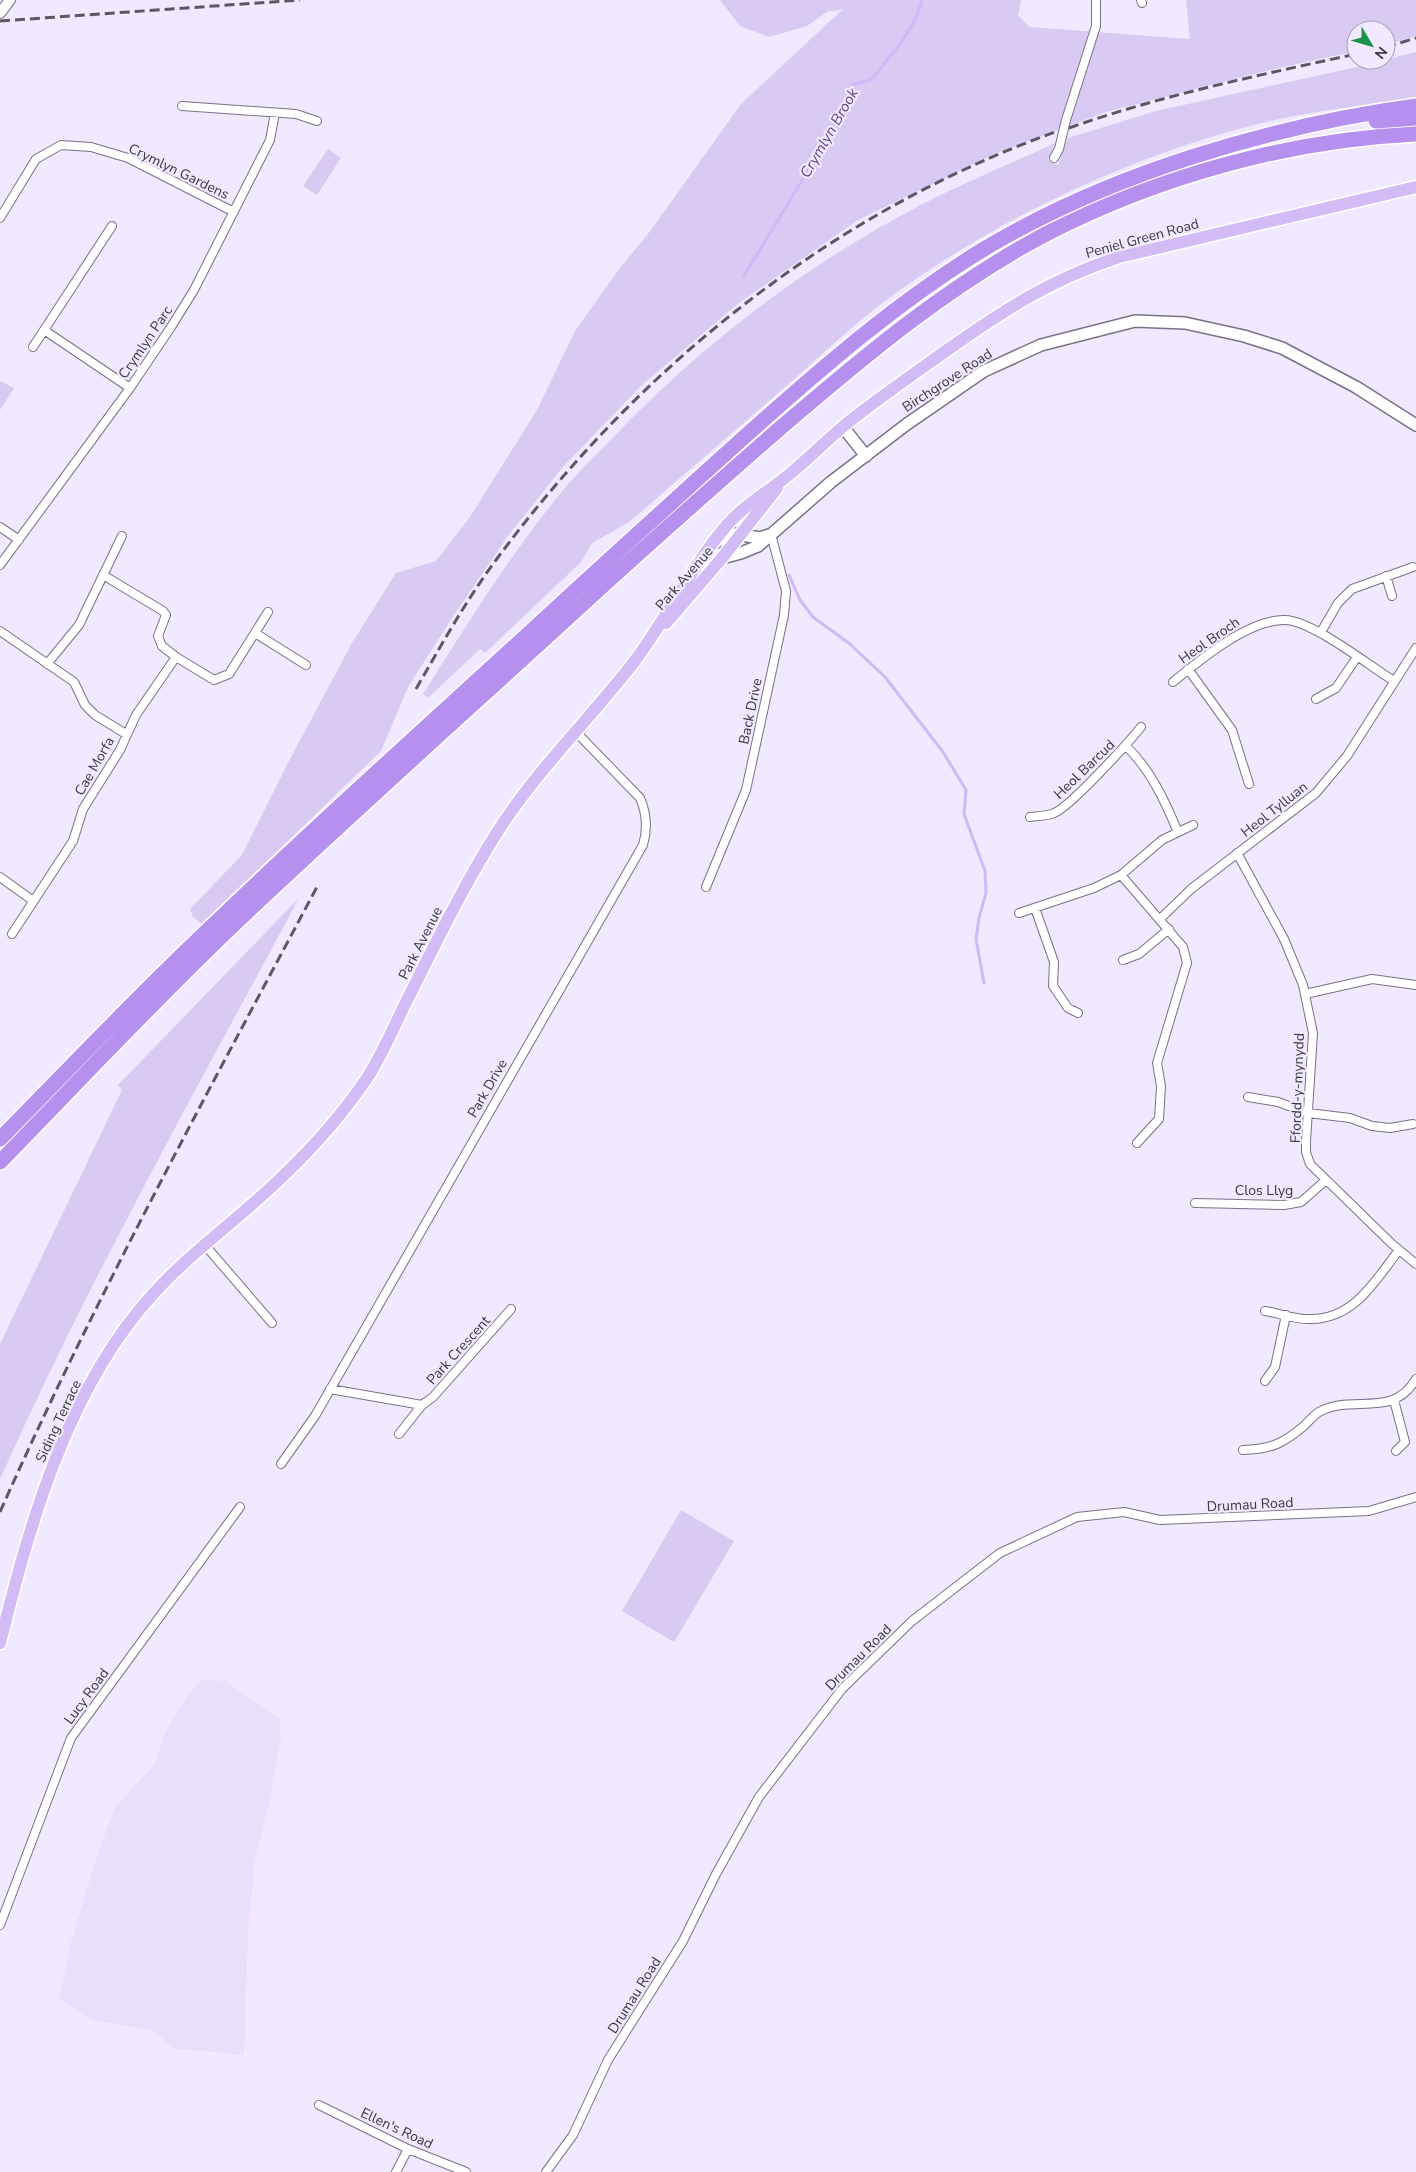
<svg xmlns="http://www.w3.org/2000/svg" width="1416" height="2172" font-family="'Nunito Sans',sans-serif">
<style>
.built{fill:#e9defb}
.green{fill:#d9caf4}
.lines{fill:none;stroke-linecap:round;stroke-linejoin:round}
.stream{stroke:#d0b9f6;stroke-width:3}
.minor-casing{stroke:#797185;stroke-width:10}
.tertiary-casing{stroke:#797185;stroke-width:12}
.secondary-casing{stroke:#797185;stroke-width:14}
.primary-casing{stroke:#fff;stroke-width:15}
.motorway-casing{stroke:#fff;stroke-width:18}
.minor{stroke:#fff;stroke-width:8}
.tertiary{stroke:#fff;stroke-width:10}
.secondary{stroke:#fff;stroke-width:11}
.primary{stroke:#d3bcf5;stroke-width:12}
.motorway{stroke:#b690ee;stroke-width:15}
.rail{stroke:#5c5863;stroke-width:3;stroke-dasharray:10 5;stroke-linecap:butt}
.labels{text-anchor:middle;stroke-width:4.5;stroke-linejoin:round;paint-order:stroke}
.street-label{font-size:14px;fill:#39363e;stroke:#f1e9ff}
.water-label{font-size:15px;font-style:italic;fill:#63438c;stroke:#f1e9ff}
</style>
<rect width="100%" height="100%" fill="#f1e9ff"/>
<path class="built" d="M201,1680l26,1 16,14 36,23 2,21 -13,70 -13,49 -7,74 -4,123 -72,-7 -17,-17 -62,-11 -34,-21 12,-57 25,-83 19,-52 40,-43 9,-30 24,-39z"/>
<path class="green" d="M720,0h301l-3,16 12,11 160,12 -4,-39h230v36l-30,9v-15h-30v21l-95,21 -155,40 -109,41 -139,67 -119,83 -97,82 -80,83 -54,68 -54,79 -46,72 -27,64 -179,173 -9,-7 -3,-8 52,-54 47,-94 63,-118 44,-70 40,-12 34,-44 67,-107 38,-79 42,-59 34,-42 90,-126 102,-95 -16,3 -20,14 -38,11 -29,-11z
M1416,52v47c-42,5 -86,10 -127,18 -145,30 -301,104 -417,194 -28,22 -54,47 -80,70 -54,47 -108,94 -163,141l-37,21 -11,19 -96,91 -5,-4 -52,49 -5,-4c45,-71 88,-141 141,-205 13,-16 28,-30 42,-44 90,-96 196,-178 313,-239 44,-23 91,-42 136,-63l-7,17 10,5 10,-27 88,-27 196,-43z
M328,149l13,9 -24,37 -14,-9z
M0,381l14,7 -14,22z
M299,898c-103,192 -210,382 -299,581v-135l122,-254 -4,-5z
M681,1510l53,31 -60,101 -52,-31z"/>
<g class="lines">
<path class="stream" d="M744,276l74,-122 36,-70 17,-4c19,-24 44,-50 51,-80
M789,575l11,25 13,17 37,27 35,33 58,75 23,38 -2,24 21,57 1,22 -7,25 -3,21 8,44"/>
<defs>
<path id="minor" d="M1141,0l1,3
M182,106l114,8 21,7
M1054,158l5,-9 7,-29 30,-94v-26
M0,218l36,-59 25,-14 30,2 37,11 106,54
M44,330l86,58
M33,347l79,-121
M0,527l19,13
M0,565l130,-177 41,-61 23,-37 76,-150 5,-27
M1386,576l6,20
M0,631l74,51 11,23 10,10 31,19
M1321,632l17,-29 14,-14 61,-22
M255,633l51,32
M176,657l38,23 15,-6 39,-62
M47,664l32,-39 43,-89
M1188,669l44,61 17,54
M1173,682c27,-22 76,-63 112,-62 28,1 83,45 109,61
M1316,699l20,-11 21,-31
M1126,746c24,23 39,55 51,84
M1030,817c8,-1 17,-1 24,-4 15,-5 75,-71 87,-86
M1237,853l47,86 19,46 10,48 -7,108v11l4,12 82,80 24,20
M1121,875l62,72 4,16 -30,100 4,23 -2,33 -22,24
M0,877l32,23
M706,887l40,-97 38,-175 2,-24 -15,-57
M1035,908l19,54 -1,24 15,22 10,5
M1019,913l75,-25 27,-13 41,-35 31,-15
M1160,919l31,-30 125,-96 31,-37 69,-108
M12,934l61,-93 10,-32 37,-59 16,-35 40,-58 -14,-11 -4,-10 8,-21 -3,-4 -60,-36
M1123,960l16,-6 30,-25
M1305,994l67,-15 44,6
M1248,1097l30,5 30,11 42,5 22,8 18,2 23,-4
M1195,1203l89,2 17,-3 25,-22
M204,1244l68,79
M1265,1311c14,2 31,9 46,8 43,0 64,-38 88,-69
M1265,1381l10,-14 11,-52
M330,1389l92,16
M1394,1400l11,42 -9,9
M399,1434l23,-29 11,-8 78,-88
M1243,1450c28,-1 40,-6 62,-25 4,-4 9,-10 14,-13 33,-19 73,8 97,-33
M281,1464l34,-48 328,-571c5,-17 4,-31 -3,-47l-64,-66
M0,1925l71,-187 169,-231
M319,2105l89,44 58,23
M396,2172l12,-23
M546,2172l27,-37 35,-75 75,-119 33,-67 43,-77 83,-108 70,-68 88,-68 77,-36 47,-5 36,8 209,-9 47,-14"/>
<path id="tertiary" d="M0,13l10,-13"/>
<path id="secondary" d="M843,427l23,29
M714,543l21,-9 25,4 9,-3
M722,558l19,-5 17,-7 73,-64 76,-58 77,-53 57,-26 94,-24 50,2 59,13 38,12 74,39 60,38"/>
<path id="primary" d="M666,623l56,-65 55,-70
M0,1643c30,-120 68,-257 154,-350 29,-32 63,-58 95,-86 44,-38 86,-81 118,-129 15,-23 26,-49 38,-74 29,-57 57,-116 91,-170 39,-62 93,-114 138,-172 33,-44 57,-95 93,-137 18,-21 43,-34 64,-52 19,-16 36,-33 55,-49 34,-27 69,-51 104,-76 57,-40 102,-69 169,-91l297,-70"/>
<path id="motorway" d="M1376,121l40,-3
M0,1139c69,-70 137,-142 209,-210 120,-116 246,-227 369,-341 58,-53 115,-105 173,-157 73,-65 149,-131 233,-182 127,-76 287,-123 432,-143
M0,1162c75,-77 149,-156 227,-231 117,-111 238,-219 357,-328 64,-59 129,-116 194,-173 84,-72 169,-144 268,-196 113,-58 243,-94 370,-100"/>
</defs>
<use href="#minor" class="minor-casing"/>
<use href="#tertiary" class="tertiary-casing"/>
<use href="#secondary" class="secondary-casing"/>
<use href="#primary" class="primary-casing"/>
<use href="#motorway" class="motorway-casing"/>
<use href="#minor" class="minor"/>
<use href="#tertiary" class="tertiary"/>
<use href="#secondary" class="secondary"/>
<use href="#primary" class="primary"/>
<use href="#motorway" class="motorway"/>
<path class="rail" d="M0,21l300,-21
M1386,47l30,-9
M1069,128c93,-33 191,-53 287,-74
M416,689c27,-47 53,-94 86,-137 142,-189 332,-341 556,-421
M0,1512c95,-214 208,-420 318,-627"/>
</g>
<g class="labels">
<g class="street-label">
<text transform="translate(179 171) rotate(26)" y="5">Crymlyn Gardens</text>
<text transform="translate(1142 238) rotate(-15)" y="5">Peniel Green Road</text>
<text transform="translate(145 342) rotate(-56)" y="5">Crymlyn Parc</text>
<text transform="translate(947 380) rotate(-33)" y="5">Birchgrove Road</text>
<text transform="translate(684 578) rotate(-49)" y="5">Park Avenue</text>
<text transform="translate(1209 640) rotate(-35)" y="5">Heol Broch</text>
<text transform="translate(750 711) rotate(-78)" y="5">Back Drive</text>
<text transform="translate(94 766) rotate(-60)" y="5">Cae Morfa</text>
<text transform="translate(1084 769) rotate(-44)" y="5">Heol Barcud</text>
<text transform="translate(1274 809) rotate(-38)" y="5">Heol Tylluan</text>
<text transform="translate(420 943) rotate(-63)" y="5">Park Avenue</text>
<text transform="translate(487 1088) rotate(-60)" y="5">Park Drive</text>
<text transform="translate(1297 1088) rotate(-88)" y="5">Ffordd-y-mynydd</text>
<text x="1264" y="1195">Clos Llyg</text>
<text transform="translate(458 1350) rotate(-48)" y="5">Park Crescent</text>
<text transform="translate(58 1421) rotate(-65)" y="5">Siding Terrace</text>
<text transform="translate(1250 1504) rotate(-3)" y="5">Drumau Road</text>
<text transform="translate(858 1657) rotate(-45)" y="5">Drumau Road</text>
<text transform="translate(86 1696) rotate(-54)" y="5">Lucy Road</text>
<text transform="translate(634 1995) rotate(-58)" y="5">Drumau Road</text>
<text transform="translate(397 2128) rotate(25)" y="5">Ellen's Road</text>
</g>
<g class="water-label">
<text transform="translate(829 133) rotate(-60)" y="5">Crymlyn Brook</text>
</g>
</g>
<g transform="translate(1371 45) rotate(128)"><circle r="24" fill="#f1e9ff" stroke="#a7a1b2"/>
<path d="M0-4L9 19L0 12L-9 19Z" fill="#1a914c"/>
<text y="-8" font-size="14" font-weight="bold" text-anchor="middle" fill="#39363e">N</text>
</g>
</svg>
